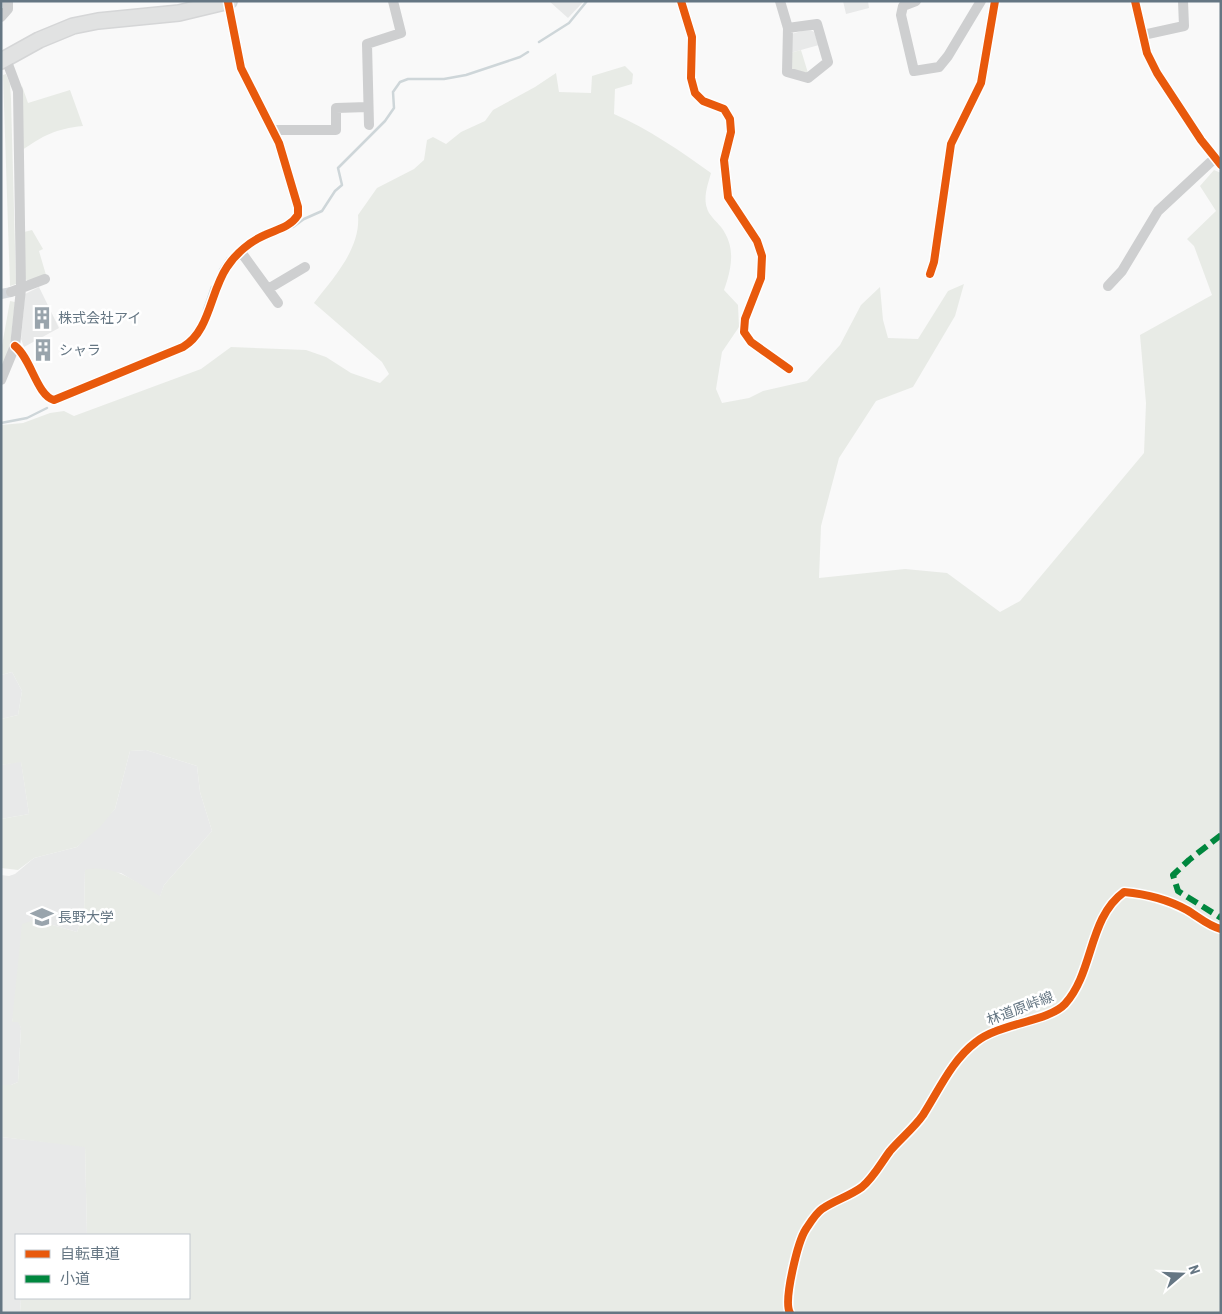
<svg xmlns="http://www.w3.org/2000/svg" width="1222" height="1314" font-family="'Roboto Condensed','Noto Sans JP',sans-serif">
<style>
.built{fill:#e8e9e9}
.green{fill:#e8ebe6}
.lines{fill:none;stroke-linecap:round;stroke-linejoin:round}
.stream{stroke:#ced6d9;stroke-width:2.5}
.street-tunnel{stroke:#d4d8dc;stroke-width:10;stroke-dasharray:10 5;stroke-linecap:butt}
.secondary-casing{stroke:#d5d6d7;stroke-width:18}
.street{stroke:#cecfd0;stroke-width:10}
.secondary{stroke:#e1e2e2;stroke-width:15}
.quiet{stroke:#00873e;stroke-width:6;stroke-dasharray:12 6;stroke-linecap:butt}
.cycleway-casing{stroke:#fff;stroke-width:11}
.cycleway{stroke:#e8590c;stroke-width:8}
.labels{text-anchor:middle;stroke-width:5;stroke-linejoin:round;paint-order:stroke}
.poi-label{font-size:14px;fill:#657683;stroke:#fff;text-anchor:start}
.street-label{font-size:14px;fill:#657683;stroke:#fff}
</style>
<rect width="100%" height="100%" fill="#f9f9f9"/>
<path class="built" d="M549,1h35l-16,17z
M843,1h25l1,7 -23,6z
M809,29l5,3 5,13 -29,8 1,-19z
M39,287l20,41 -35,19 -3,-8 4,-45z
M12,672l10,19 -4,24 -17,4v-44z
M146,750l51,16 3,26 12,39 -48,54 -4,12 -39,-24 -36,-3 -1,44 -7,18 -42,-12 -23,102h7l2,6 -3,54 -7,3h-10v-210l8,1 6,-2 19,-16 43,-11 38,-38 15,-58z
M21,761l8,53 -28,5v-54z
M1,1137l84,9 2,89h-71v63h5l-1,15h-19z"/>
<path class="green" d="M801,50l7,23 -15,-2 -4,-4 1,-14z
M625,66l8,8 -1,10 -17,5 -1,25c35,15 66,37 97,59 -3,11 -8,24 -4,35 1,6 9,13 14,19 15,20 11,40 3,63l14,15 1,22 -17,25 -6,37 6,14 27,-5 14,-7 44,-10 33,-36 21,-40 19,-18 3,33 5,18 30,1 30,-48 16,-7 -9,32 -42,71 -37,14 -37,57 -18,68 -2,52 86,-9 42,4 53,39 20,-11 124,-148 2,-50 -6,-68 72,-40 -18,-49 -7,-7 29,-28 -16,-25 14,-16 7,3v1140h-1201l1,-15h168v-63h-102l-2,-88 -84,-10v-52h10l7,-3 3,-54 -3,-6h-6l10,-98 13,-4 42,12 7,-18 1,-44c28,-7 52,13 75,26l4,-11 48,-54 -12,-39 -3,-26 -51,-16 -16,1 -15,58 -15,18 -23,20 -43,11 -16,12 -17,-2v-49l28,-5 -8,-52 -20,3v-46l17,-4 4,-24 -10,-19 -11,3v-250l22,-2 27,-10 14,-2 10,5 127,-47 30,-22 75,3 20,7 25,16 29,10 9,-9 -7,-12 -68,-59c19,-25 47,-54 44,-88l19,-27 37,-19 10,-9 3,-20 6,-3 13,7 15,-12 24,-11 8,-11 42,-23 21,-14 3,19 32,1 1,-17z
M6,74l4,10 1,15 5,185 -6,2 -7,-211z
M22,86l6,17 42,-13 13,36c-28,3 -39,9 -62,25z
M32,230l11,19 -4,2 7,24 -16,7 -5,-3 -1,-47z
M10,301l5,1 -5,44 -9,27v-22z"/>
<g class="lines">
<path class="stream" d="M539,42l30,-19 18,-22
M293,227l11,-8 18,-8 13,-20 7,-6 -4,-17 47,-47 9,-13 -1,-16 7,-10 8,-3h36l22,-4 54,-18 8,-5
M220,270l8,-12
M204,310l8,-23
M1,423l26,-5 20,-10"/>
<path class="street-tunnel" d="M1,294l10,-2"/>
<defs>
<path id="secondary" d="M1,61l38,-21 34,-14 25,-5 81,-8 50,-12"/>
</defs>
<use href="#secondary" class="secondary-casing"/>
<path class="street" d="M681,1l11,36 -1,41 4,15 8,8 21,8 6,10 1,13 -7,28 4,37 29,44 5,15 -1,22 -16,41 -1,13 7,10 38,27
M780,1l8,27 -1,44 21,6 20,-16 -11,-38 -29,4
M916,1l-13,5 -2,9 13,56 25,-4 9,-11 33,-55
M1135,1l12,52 10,20 44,67 20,25
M1,17l7,-8v-8
M1143,35l41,-9 -1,-25
M369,125l-2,-81 34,-11 -8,-32
M273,130h63v-22l32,-1
M241,252l37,51
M930,274l4,-12 17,-118 30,-61 14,-82
M1108,286l14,-15 36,-60 57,-53
M268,289l37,-22
M11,292l34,-13
M15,346c16,12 22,50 39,54l129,-53c27,-16 27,-55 44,-80 9,-14 24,-26 38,-32 13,-6 25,-8 33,-20v-8l-19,-64 -38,-75 -13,-66
M1,380l14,-34 6,-57 -3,-198 -12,-32
M790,1313c-7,-12 8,-72 16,-84 4,-6 10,-16 16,-20 13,-9 28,-13 40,-22 12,-10 19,-24 28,-36 10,-12 24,-23 33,-36 16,-25 29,-55 53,-73 23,-19 72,-20 89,-38 29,-32 23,-86 59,-112 22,2 43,7 63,18 12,7 21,16 34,19"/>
<use href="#secondary" class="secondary"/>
<path class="quiet" d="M1221,835l-32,25 -16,15 5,16 43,27"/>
<defs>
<path id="cycleway" d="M681,1l11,36 -1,41 4,15 8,8 21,8 6,10 1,13 -7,28 4,37 29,44 5,15 -1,22 -16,41 -1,13 7,10 38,27
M1135,1l12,52 10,20 44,67 20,25
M930,274l4,-12 17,-118 30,-61 14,-82
M15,346c16,12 22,50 39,54l129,-53c27,-16 27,-55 44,-80 9,-14 24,-26 38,-32 13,-6 25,-8 33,-20v-8l-19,-64 -38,-75 -13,-66
M790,1313c-7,-12 8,-72 16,-84 4,-6 10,-16 16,-20 13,-9 28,-13 40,-22 12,-10 19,-24 28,-36 10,-12 24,-23 33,-36 16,-25 29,-55 53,-73 23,-19 72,-20 89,-38 29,-32 23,-86 59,-112 22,2 43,7 63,18 12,7 21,16 34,19"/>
</defs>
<use href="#cycleway" class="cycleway-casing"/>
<use href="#cycleway" class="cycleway"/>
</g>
<defs>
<symbol id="building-bare" viewBox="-9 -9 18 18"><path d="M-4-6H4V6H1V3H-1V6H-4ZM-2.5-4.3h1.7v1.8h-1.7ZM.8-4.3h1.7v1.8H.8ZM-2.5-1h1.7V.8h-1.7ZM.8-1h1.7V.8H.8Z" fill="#99a4ac" stroke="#fff" stroke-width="2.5" paint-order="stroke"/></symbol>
<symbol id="university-bare" viewBox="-9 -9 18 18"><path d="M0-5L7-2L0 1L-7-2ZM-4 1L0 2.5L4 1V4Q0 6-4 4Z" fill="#99a4ac" stroke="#fff" stroke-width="2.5" paint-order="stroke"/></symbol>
</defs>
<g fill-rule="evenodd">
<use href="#building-bare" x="26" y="302" width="32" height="32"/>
<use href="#building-bare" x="27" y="334" width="32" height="32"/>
<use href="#university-bare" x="26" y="901" width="32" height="32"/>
</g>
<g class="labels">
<g class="poi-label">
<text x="58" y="323">株式会社アイ</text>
<text x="59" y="355">シャラ</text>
<text x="58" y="922">長野大学</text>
</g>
<g class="street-label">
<text transform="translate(1020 1008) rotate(-21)" y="5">林道原峠線</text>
</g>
</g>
<rect width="1222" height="1314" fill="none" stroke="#657683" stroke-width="5"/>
<rect x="15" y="1234" width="175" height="65" fill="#ffffff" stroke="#c1c8cd"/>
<rect x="25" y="1250" width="25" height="8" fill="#e8590c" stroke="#c1c8cd"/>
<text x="60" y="1259" font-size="15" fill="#657683">自転車道</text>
<rect x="25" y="1275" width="25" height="8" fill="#00873e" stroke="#c1c8cd"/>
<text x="60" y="1284" font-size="15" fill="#657683">小道</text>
<g transform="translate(1182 1274) rotate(71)" stroke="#ffffff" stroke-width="4" paint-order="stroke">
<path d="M0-4L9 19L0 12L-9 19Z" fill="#657683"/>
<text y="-8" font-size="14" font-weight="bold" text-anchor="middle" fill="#657683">N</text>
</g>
</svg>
